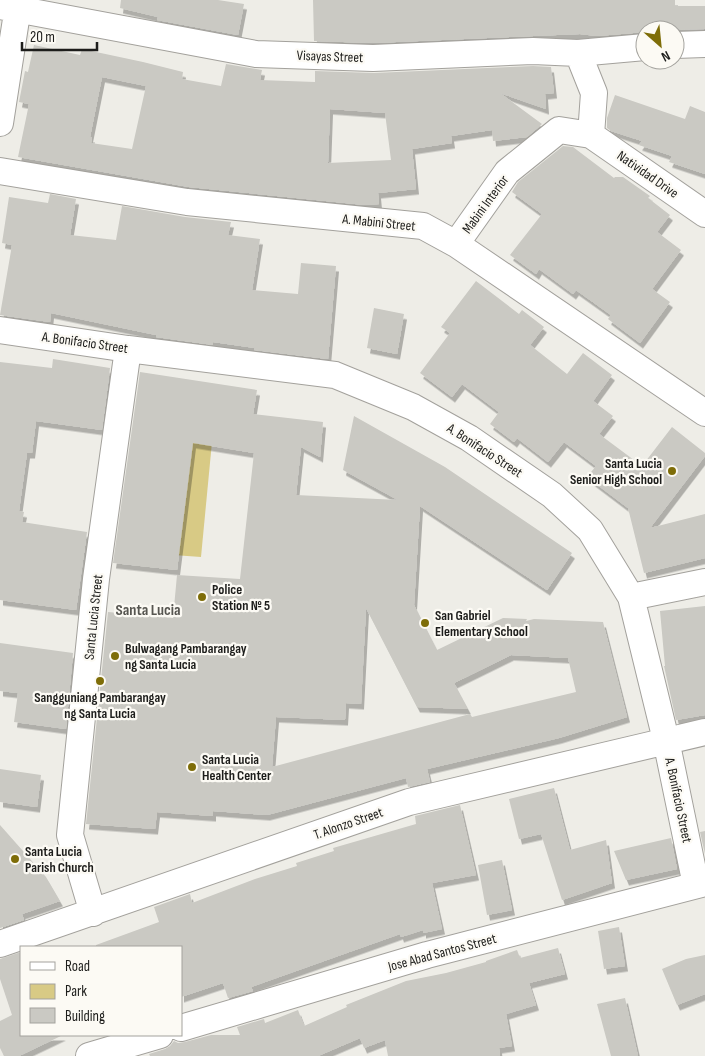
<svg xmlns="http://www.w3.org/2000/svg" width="705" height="1056" font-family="'Sofia Sans Condensed',sans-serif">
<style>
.green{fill:#d8ca85}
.building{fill:#cac9c3;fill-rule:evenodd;filter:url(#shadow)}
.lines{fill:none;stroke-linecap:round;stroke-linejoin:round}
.minor-casing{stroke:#a3a19c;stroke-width:28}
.minor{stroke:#fff;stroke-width:26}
.poi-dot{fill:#7e6d08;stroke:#fcfaf4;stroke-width:2}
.labels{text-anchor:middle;stroke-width:4.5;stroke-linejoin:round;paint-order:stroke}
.street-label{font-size:14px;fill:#1d1d1b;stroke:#fcfaf4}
.poi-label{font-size:14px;font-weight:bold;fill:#1d1d1b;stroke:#fcfaf4;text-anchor:start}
.quarter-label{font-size:16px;font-weight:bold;fill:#575651;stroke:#fcfaf4}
</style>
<defs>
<filter id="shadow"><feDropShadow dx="3" dy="5.5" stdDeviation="0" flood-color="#0004"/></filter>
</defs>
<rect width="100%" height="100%" fill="#eeede7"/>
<path class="green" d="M133,435l79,7 -11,115 -83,-6z"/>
<path class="building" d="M121,0h97l26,4 -6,31 -81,-15 1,-3 -38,-9z
M313,0h362v6h30v23l-60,1v2l-48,4 -17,-2 -207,9 -59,-2z
M34,45l46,10 2,-6 61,13 40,10 -1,7 39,7 5,-22 36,6 -2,10 55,2v-11l59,2 159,-7 18,1 3,26 -9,1 1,15 -46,-16 42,31 -15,13 -34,4 -1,-11 -41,6 1,7 -40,6 4,40 -38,4 1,11 -14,1 -176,-18 -171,-30 11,-53 -10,-2 6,-31 3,1zM102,77l44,9 -14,63 -41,-6 1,-6h-2zM330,109l55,4 6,47 -63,3z
M615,95l70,24 5,-13 15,6v62l-36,-12 3,-6 -33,-11 3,-4 -31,-10 -4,-3v-10z
M563,146l10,1 41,31 1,-1h8l27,19 -2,2 22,17 -13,17 24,18 -29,39 18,13 -30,41 -32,-24 3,-4 -35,-25 -3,4 -34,-25 -3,5 -26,-19 32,-41 -30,-22 6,-10z
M50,194l26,5 -6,36 46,5 6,-34 63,11 46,5 -3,13 32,4 -8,51 46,4 3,-31 35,3 -8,93 -74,-9 1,-2 -42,-6v3l-57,-8v-2l-105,-22 -1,9 -50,-7 12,-70 -10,-2 7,-46 39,6z
M476,281l43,33 3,-4 22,17 -14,18 37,29 16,-21 29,22 -19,26 20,15 -14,18 43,32 30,-39 33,26v3l-55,72 55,-14v44l-61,15 -16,-65 -41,-31 9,-11 -32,-24 -16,20 -31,-24 -3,4 -24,-18 9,-12 -37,-28 -10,13 -32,-24 30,-40 -9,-6z
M374,308l30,6 -7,40 -30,-6z
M53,359l57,9 -8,62 -66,-9 -4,32h-5l-8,58 5,1 -2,10 65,10 -11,78 -76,-10v-238l52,6z
M140,372l117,18 -4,24 70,8 -3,35 -19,-10 -5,48 102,5 -55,-30 11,-54 91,51 127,86 -25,37 -127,-84 -6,99 23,45 66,-32 24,1 -1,2 8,-2 69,3 24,95 -68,21 -132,31 3,13 -22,5 -2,-9 -139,37 -54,-4v5l-56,-4 -2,17 -69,-5 22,-212 65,6 4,-43 63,4 14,-126 -61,-10 -16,127 -64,-7zM366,608l51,99 51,2 -14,-26 57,-28 57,3 8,34 -104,25 -2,-3 -198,53 4,-50 69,3 1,-17 15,1z
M705,606v109l-29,5 -12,-54h1l-5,-55z
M0,643l73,10 -7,76 -52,-7 4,-29 -18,-2z
M0,769l41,6 -4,32 -37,-5z
M554,788l16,62 36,-10 6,43 -50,17 -21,-66 -22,5 -10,-40z
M460,805l16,70 -44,8 10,46 -19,4v-3l-22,7 -1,-3 -149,53 2,4 -25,7 -5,-15 -42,14v-50h-85v-2l63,-23 -5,-15 36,-13 2,9 63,-24 42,-13 -1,-3 38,-12 -1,-3 83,-24 -1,-8z
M0,825l46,52 14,24 -38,13 2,6 -24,8z
M705,831v23l-5,-22z
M671,838l6,31 -51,11 -12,-29z
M502,860l10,50 -25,5 -9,-50z
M619,927l6,39 -21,3 -6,-38z
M558,948l7,26 -36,9 7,22 -30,9 6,32 -13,2 1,8h-112l-3,-16 -21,8 -4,-10 -42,18h-168l-1,-2 16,-5 5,-3 4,-5 4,2 7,-1 26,-7h29l-3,-8 27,-8 1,4 33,-13 6,16 43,-19 -1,-2 60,-24 40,-8 40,-11v-1l31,-11 3,8z
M21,952v83h42l-44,21h-15l-4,-8v-27l12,-6 -12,-36v-20z
M705,955v39l-28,11 -15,-36 24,-10z
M625,998l13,58h-27l-14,-52z"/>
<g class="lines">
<defs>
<path id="minor" d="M0,6l256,48 117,4 160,-7 45,2 67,-6
M675,45l30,-1
M578,53l16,40 -3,42
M0,123l19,-123
M0,171l187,31 236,24 33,18 249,169
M456,244l51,-72 52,-42 32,5 114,79
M0,330l128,19 207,26 78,32 56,31 83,57 38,35 41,67 35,143 30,145
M631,597l74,-15
M93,913l-23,-78 26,-256 32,-230
M0,944l409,-142 296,-70
M181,1028l246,-73 278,-72
M89,1056l71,-21"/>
</defs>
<use href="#minor" class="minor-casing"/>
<use href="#minor" class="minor"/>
</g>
<g class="poi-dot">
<circle cx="672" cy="471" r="5"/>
<circle cx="202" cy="597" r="5"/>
<circle cx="425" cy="623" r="5"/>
<circle cx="115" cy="656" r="5"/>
<circle cx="100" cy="681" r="5"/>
<circle cx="192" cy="767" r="5"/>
<circle cx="15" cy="859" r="5"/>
</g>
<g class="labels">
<g class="street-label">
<text transform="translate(330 56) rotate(2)" y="5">Visayas Street</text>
<text transform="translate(648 174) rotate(35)" y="5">Natividad Drive</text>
<text transform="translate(485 204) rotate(-54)" y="5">Mabini Interior</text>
<text transform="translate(379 222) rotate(6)" y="5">A. Mabini Street</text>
<text transform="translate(85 342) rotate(8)" y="5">A. Bonifacio Street</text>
<text transform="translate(485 450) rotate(33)" y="5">A. Bonifacio Street</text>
<text transform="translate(93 617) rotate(-84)" y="5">Santa Lucia Street</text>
<text transform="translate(679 800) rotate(78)" y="5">A. Bonifacio Street</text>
<text transform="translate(348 823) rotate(-19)" y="5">T. Alonzo Street</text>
<text transform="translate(442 952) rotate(-15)" y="5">Jose Abad Santos Street</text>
</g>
<g class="poi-label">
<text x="662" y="468" text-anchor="end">Santa Lucia<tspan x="662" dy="16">Senior High School</tspan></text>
<text x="212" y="594">Police<tspan x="212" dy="16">Station № 5</tspan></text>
<text x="435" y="620">San Gabriel<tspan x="435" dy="16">Elementary School</tspan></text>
<text x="125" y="653">Bulwagang Pambarangay<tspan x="125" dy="16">ng Santa Lucia</tspan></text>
<text x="100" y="702" text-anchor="middle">Sangguniang Pambarangay<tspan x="100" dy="16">ng Santa Lucia</tspan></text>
<text x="202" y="764">Santa Lucia<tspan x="202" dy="16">Health Center</tspan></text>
<text x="25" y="856">Santa Lucia<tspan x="25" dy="16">Parish Church</tspan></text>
</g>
<g class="quarter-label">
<text x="148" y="615">Santa Lucia</text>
</g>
</g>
<rect x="20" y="946" width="162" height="90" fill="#fcfaf4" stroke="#a3a29d"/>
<rect x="30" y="962" width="25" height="8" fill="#ffffff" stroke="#a3a29d"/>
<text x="65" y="971" font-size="15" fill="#1d1d1b">Road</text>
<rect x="30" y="984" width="25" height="15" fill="#d8ca85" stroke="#a3a29d"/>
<text x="65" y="996" font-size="15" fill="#1d1d1b">Park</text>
<rect x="30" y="1008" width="25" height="15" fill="#cac9c3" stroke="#a3a29d"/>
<text x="65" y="1021" font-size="15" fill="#1d1d1b">Building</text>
<g transform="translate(660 45) rotate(153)"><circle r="24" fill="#fcfaf4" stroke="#a3a29d"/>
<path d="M0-4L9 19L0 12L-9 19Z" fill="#7e6d08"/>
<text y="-8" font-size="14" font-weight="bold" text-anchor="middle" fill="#1d1d1b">N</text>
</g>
<path d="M22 42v8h75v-8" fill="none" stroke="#1d1d1b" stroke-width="2.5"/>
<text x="30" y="42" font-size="15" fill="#1d1d1b" stroke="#fcfaf4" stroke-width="4" paint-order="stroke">20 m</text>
</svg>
